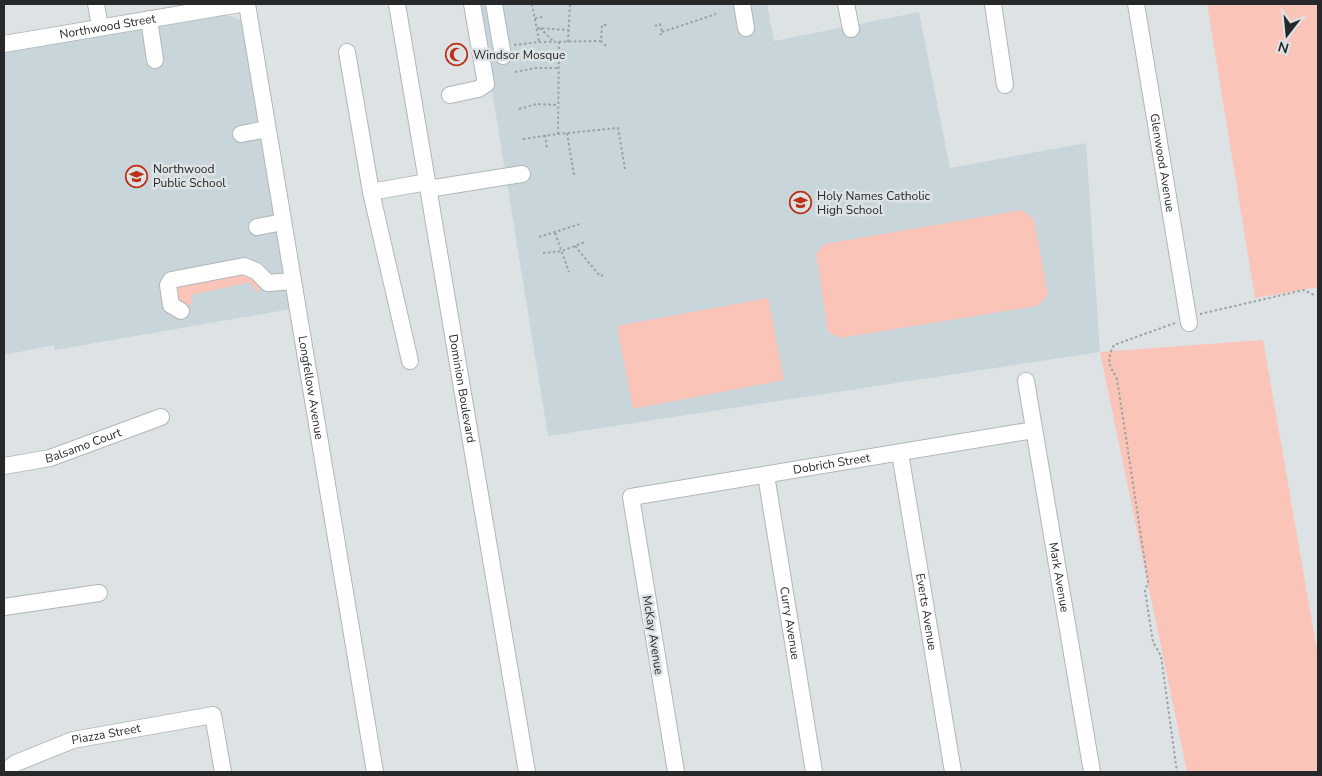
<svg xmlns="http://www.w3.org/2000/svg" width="1322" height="776" font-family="'Nunito Sans',sans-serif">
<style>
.built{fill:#c8d6db}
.green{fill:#fbc4b8}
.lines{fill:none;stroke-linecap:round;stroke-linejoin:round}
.minor-casing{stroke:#b1b6b8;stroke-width:18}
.path{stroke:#9da1a3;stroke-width:2;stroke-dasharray:2.5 2.5;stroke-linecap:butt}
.minor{stroke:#fff;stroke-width:16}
.labels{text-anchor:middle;stroke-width:5;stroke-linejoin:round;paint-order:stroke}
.street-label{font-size:12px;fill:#262829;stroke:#dde3e5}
.poi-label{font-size:12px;fill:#262829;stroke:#dde3e5;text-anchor:start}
</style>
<rect width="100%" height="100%" fill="#dde3e5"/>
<path class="built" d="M478,4h289l7,37 145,-29 31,156 136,-25 14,209 -552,84z
M227,15l13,5 5,7 46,282 -236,41 -1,-5 -50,10v-303z"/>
<path class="green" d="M1207,4h111v283l-63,11z
M1022,210l12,10 14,75 -11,11 -196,32 -13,-6 -12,-78 8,-10z
M242,271l15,10 3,10 -3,1 -2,-2 -4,-8 -60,13 1,9 -8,2 -6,-2 -4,-15 4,-4z
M768,298l16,82 -151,29 -16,-83z
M1263,340l55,316v116h-131l-87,-420z"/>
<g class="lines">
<defs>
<g id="minor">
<path d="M96,4l4,23"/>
<path id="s1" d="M247,4l128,768"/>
<path id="s2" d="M397,4l130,768"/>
<path d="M494,4l9,52"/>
<path d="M742,4l4,24"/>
<path d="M846,4l5,25"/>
<path d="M993,4l12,81"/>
<path id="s3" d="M1136,4l53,319"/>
<path d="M149,19l6,41"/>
<path id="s4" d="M4,44l236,-40"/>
<path d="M347,52l24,140 56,-10"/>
<path d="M450,95l28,-6 8,-5 -14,-80"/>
<path d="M241,134l26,-5"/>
<path d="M428,189l94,-15"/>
<path d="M371,192l39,169"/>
<path d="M257,227l26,-5"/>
<path d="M181,311l-10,-6 -3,-20 3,-5 73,-14 12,5 12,12 25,-2"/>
<path id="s5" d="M1026,381l66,391"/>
<path id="s6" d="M900,453l53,319"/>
<path id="s7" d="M4,466l46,-8 111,-41"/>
<path id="s8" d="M766,475l48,297"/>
<path d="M4,607l95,-14"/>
<path id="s9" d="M4,772l12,-9 57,-23 140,-25 10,57"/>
<path id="s10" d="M676,772l-45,-275 403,-67"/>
</g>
</defs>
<use href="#minor" class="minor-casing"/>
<path class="path" d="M532,4l7,37
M535,18l8,-1
M655,26l5,-2 2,8 -3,5
M537,28l32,2
M540,28l14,14
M662,32l54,-18
M568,42l2,-38
M514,45l25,-3 62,-1
M606,46l-5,-5 1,-16h7
M515,72l21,-4h22
M519,109l18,-5 21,1
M567,133l7,42
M558,134l1,-92
M545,135l2,14
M523,139l35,-5 60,-6 7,41
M555,233l14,39
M539,237l41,-13
M575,246l25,30 3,-1
M543,253l19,-2 23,-9
M1200,314l104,-24 10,5
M1175,323l-61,22c-8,15 -5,20 3,34l31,203 -3,9 8,51 8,14 16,116"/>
<use href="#minor" class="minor"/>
</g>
<defs>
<symbol id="mosque-ring" viewBox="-11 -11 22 22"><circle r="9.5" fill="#dde3e5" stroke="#bc3117" stroke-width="1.5"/><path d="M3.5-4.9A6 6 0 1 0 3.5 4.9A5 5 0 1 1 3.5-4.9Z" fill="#bc3117"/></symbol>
<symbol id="school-ring" viewBox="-11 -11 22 22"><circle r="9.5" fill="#dde3e5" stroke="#bc3117" stroke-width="1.5"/><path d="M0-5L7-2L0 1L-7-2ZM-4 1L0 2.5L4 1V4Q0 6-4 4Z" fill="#bc3117"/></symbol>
</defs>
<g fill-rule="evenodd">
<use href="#mosque-ring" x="444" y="42" width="25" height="25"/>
<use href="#school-ring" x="124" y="164" width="25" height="25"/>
<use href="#school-ring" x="788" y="190" width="25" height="25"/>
</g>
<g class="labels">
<g class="street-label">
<text dy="4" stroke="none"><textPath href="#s4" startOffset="105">Northwood Street</textPath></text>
<text dy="4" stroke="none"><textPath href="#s3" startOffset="161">Glenwood Avenue</textPath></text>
<text dy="4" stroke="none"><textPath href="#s1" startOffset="389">Longfellow Avenue</textPath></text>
<text dy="4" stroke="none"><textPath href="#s2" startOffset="390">Dominion Boulevard</textPath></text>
<text dy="4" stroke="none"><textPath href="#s7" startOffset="82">Balsamo Court</textPath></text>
<text dy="4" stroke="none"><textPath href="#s10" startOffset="482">Dobrich Street</textPath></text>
<text dy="4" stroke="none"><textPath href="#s5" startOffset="199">Mark Avenue</textPath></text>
<text dy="4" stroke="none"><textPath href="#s6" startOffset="161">Everts Avenue</textPath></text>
<text dy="4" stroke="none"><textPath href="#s8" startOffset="150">Curry Avenue</textPath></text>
<text transform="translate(653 635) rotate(81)" y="4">McKay Avenue</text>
<text dy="4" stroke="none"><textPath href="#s9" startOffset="110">Piazza Street</textPath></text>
</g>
<g class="poi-label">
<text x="473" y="59">Windsor Mosque</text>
<text x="153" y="173">Northwood<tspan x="153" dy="14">Public School</tspan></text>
<text x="817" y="200">Holy Names Catholic<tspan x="817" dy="14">High School</tspan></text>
</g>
</g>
<rect width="1322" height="776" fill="none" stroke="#262829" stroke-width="10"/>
<g transform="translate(1287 35) rotate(196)" stroke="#dde3e5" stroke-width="4" paint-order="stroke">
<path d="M0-4L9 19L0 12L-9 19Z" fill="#262829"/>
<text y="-8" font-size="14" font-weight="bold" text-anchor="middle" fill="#262829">N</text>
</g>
</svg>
